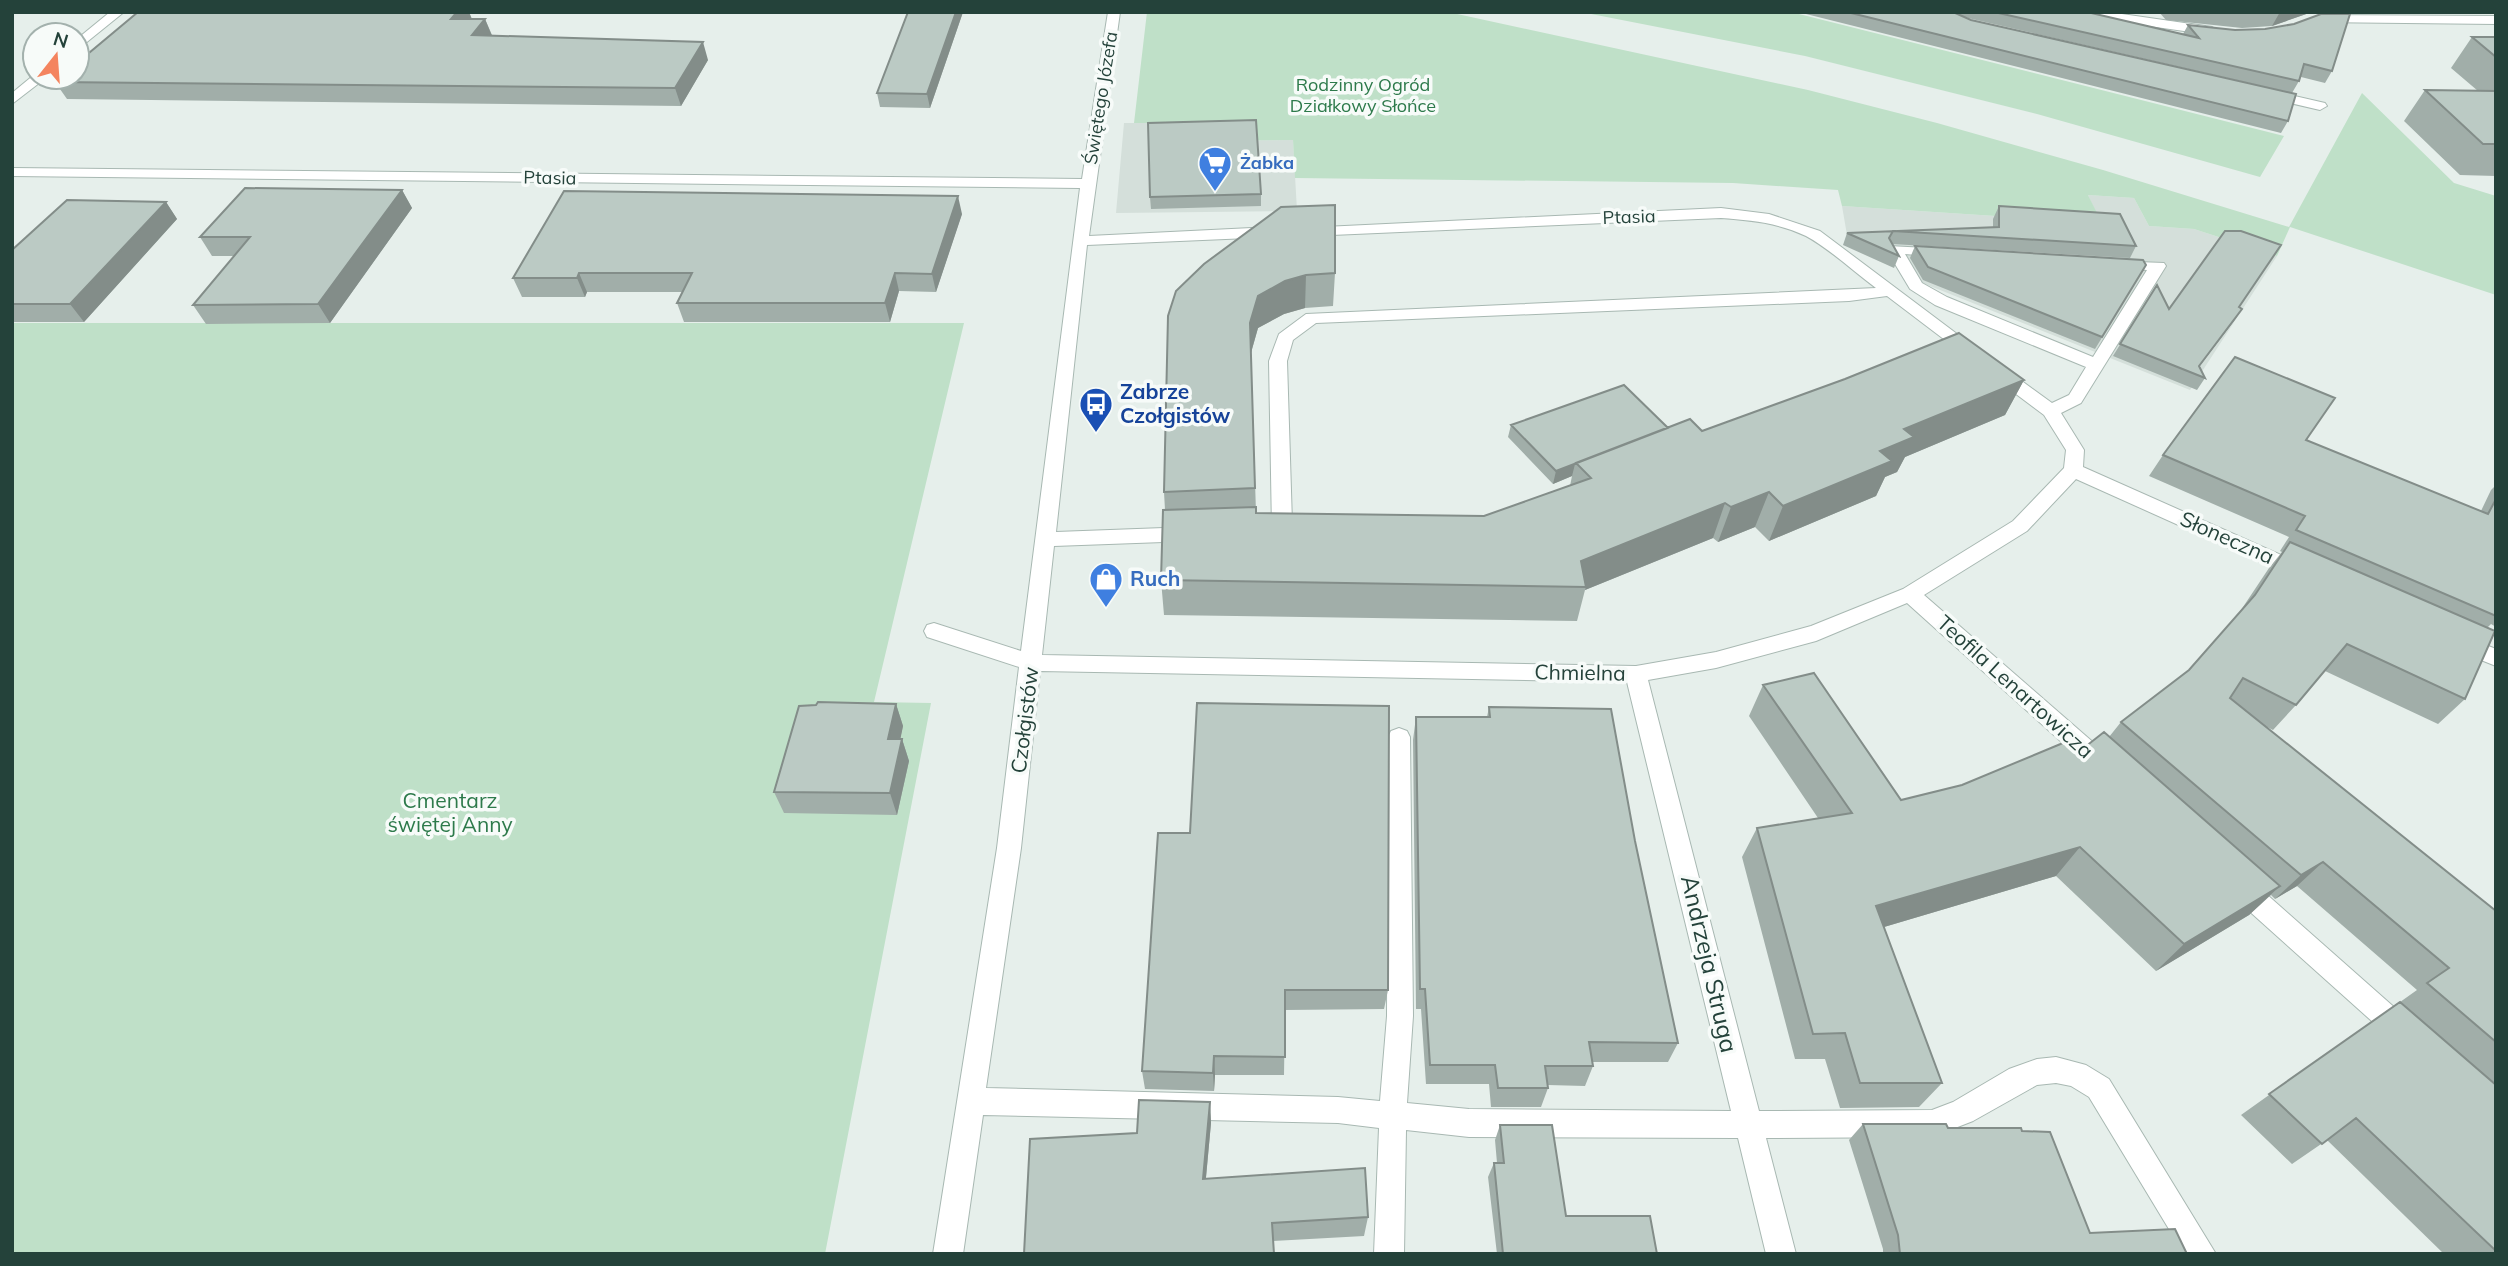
<svg xmlns="http://www.w3.org/2000/svg" width="2508" height="1266" font-family="Mulish,sans-serif">
<style>
.built{fill:#d4dfda}
.green{fill:#bfe0c8}
.lines{fill:none;stroke-linecap:round;stroke-linejoin:round}
.minor-casing{stroke:#a8b8b2;stroke-width:2}
.minor{fill:#fff;fill-rule:evenodd}
.wall{fill:#a1aea9}
.shaded-wall{fill:#838d89}
.building{fill:#bbcac4;stroke:#838d89;stroke-width:2}
.labels{text-anchor:middle;stroke-width:7;stroke-linejoin:round;paint-order:stroke}
.far-park-label{font-size:18px;fill:#2d7a4b;stroke:#f7fbf9}
.far-street-label{font-size:18px;fill:#24423a;stroke:#f7fbf9}
.far-shop-label{font-size:18px;font-weight:bold;fill:#366cbe;stroke:#f7fbf9;text-anchor:start}
.transit-label{font-size:21px;font-weight:bold;fill:#164399;stroke:#f7fbf9;text-anchor:start}
.street-label{font-size:21px;fill:#24423a;stroke:#f7fbf9}
.shop-label{font-size:21px;font-weight:bold;fill:#366cbe;stroke:#f7fbf9;text-anchor:start}
.park-label{font-size:21px;fill:#2d7a4b;stroke:#f7fbf9}
.near-street-label{font-size:24px;fill:#24423a;stroke:#f7fbf9}
</style>
<rect width="100%" height="100%" fill="#e6efeb"/>
<path class="built" d="M1124,123h35l-1,18 135,-1 4,71 -181,2z
M2088,195l46,3 15,28 45,3 83,27 -87,134 -270,-108 -73,-47 -5,-29 259,17z"/>
<path class="green" d="M1147,12h301l360,78 129,33 166,47 186,57 73,-134 92,90 42,13v99l-206,-68 -13,29 -83,-27 -45,-3 -15,-28 -46,-3 14,28 -260,-17 -4,-16 -105,-7 -438,-5 -2,-38 -135,1 1,-18h-25z
M1581,12h210l493,124 -24,41 -223,-63 -232,-58z
M12,323h952l-90,379 57,1 -106,551h-813z"/>
<g class="lines">
<defs>
<path id="minor" d="M110,12h14l-47,38v-11z
M1108,12h12l-31,224 184,-9 8,5 -8,5 -186,8 -31,287 135,-5 7,2 3,5 -3,5 -7,2 -137,5 -12,109 594,11 80,-14 95,-26 92,-37 110,-68 51,-53 2,-18 -22,-35 -52,-39 -3,-4 3,-4h12l48,35 17,-8 17,-28 -151,-62 -25,-16 -24,-40 2,-3 59,3 2,3 -8,5 -36,-3 17,29 25,14 146,60 54,-87 -36,-3 -2,-3 2,-3 53,2 2,3 -85,137 -20,10 23,37 -1,17 225,100 3,5 -3,5 -7,2 -7,-2 -218,-98 -49,52 -103,64 178,155 3,7 -3,7 -8,2 -8,-2 -179,-161 -91,38 -100,27 -68,12 111,431 173,-1 21,-8 56,-33 28,-10 19,-2 30,8 23,14 107,175h-32l-95,-157 -18,-11 -15,-3 -19,2 -64,36 -41,16 -166,1 30,116h-30l-28,-116 -269,-1 -63,-7 -2,124h-30l5,-126 -41,-5 -355,-8 -20,139h-30l64,-406 22,-181 -92,-30 -3,-6 3,-6 7,-2 87,28 59,-463 -1068,-12v-8l1070,11zM1040,671l587,11 104,429 -262,-2 -62,-6 6,-87 -3,-279 -3,-6 -8,-3 -8,3 -3,6 -1,279 -7,85 -42,-4 -352,-9 35,-240z
M2073,12h35l104,15 7,4 -7,4 -133,-19z
M2319,15l177,1v8l-182,-2 -1,-3z
M35,74v3h12l-35,27v-11z
M2269,90l56,13 2,3 -7,4 -56,-13v-6z
M1721,208l48,6 51,17 161,121 -3,4h-12l-79,-60 -38,5 -533,22 -23,17 -6,21 5,162 8,2 3,5 -3,5h-25l-3,-5 -3,-169 10,-27 27,-20 570,-26c-23,-17 -46,-39 -70,-52 -27,-13 -56,-16 -85,-18l-412,18 -6,-2 -2,-3 2,-3z
M2458,634l38,15v17l-45,-18 -4,-6 4,-6z
M2238,874l9,3 165,146 4,9 -4,9 -9,3 -9,-3 -165,-148 -3,-8 3,-8z"/>
</defs>
<use href="#minor" class="minor-casing"/>
<use href="#minor" class="minor"/>
</g>
<path class="wall" d="M469,12l3,7h13l7,16 216,25 -27,46 -614,-7 -12,-17z
M963,12l-33,96 -50,-1 -3,-14z
M1798,12h289l96,22 5,-9 144,46 -7,12 -24,-6 -2,4 -7,12 -320,-74 -14,-4 13,5 317,101 -7,12z
M2159,12h188h-35l-40,14 -30,2 -76,-8z
M2472,37h24v139l-36,-1 -56,-54 21,-31 53,1 -27,-23z
M402,190l10,18 -82,115 -124,1 -13,-19 41,-49h-22l-12,-19z
M1261,194v12l-110,3 -1,-12z
M166,202l11,17 -93,103h-72v-72z
M1999,206l137,40 -6,12 -238,-14 7,12 -5,12 -51,-23 4,-12 146,-6v-8z
M962,214l-26,78 -37,-1 -9,31h-206l-7,-19 6,-11h-96l-2,5h-63l-9,-19z
M1915,246l224,31 -44,72 -172,-69 -13,-22z
M1204,264l131,9 -2,33 -28,2 -21,6 -26,14 -7,25 5,160 228,3 86,-30 2,-10 -19,8 -45,-47 3,-12 157,3 34,3 322,-51 -19,35 -100,42 -8,15 -12,5 -9,19 -107,45 -14,-14 -37,15 -5,-4 -128,52 -8,31 -413,-6 -3,-35 4,-70 -1,-18z
M2157,285l12,24 70,-1 3,1 -43,58 6,11 -8,12 -84,-34z
M2306,440l175,71 10,-21 5,-5v142l-5,-3 -4,4 -22,71 -27,25 -113,-53 -29,34 -23,25 -8,-4 231,185v343h-52l-117,-114 -35,24 -51,-49 176,-125 -120,-104 -22,13 -4,-4 -22,20 -93,56 -100,-95 -172,51 58,156 -23,24 -79,1 -15,-49h-30l-53,-202 15,-29 61,-10 -69,-102 14,-31 138,115 61,-15 123,-38 24,-10 12,-15 68,-52 50,-57 30,-45 13,-16 -2,-1 9,-14 -140,-61 14,-21z
M896,704l7,22 -3,13h2l7,22 -12,54 -113,-2 -10,-21z
M1489,707l146,134 43,202 -10,19h-76l1,4 -8,20 -37,-1v3l-7,19h-50l-2,-23h-63l-5,-75h-5l-3,-269 3,-23h71z
M1158,833l230,157 -4,19 -99,1 -1,65h-69l-1,16 -69,-2 -3,-18z
M1210,1102l1,21 -5,55 162,39 -4,19 -91,5 -136,-108z
M1863,1124l159,7 68,102 97,21h-304v-5l-34,-109z
M1500,1125l66,91 91,38h-160l-9,-77 6,-14h3l-2,-23z"/>
<path class="shaded-wall" d="M457,12h12l3,8 -21,-1z
M956,12h7l-33,96 -3,-14z
M2280,12h32l-40,14z
M485,19l7,17 -20,-1z
M703,42l5,18 -27,46 -6,-18z
M402,190l10,18 -82,115 -12,-19z
M958,196l4,18 -26,78 -4,-18z
M166,202l11,17 -93,103 -14,-18z
M579,273l8,19 -2,5 -8,-19z
M895,273l4,18 -9,31 -5,-19z
M1306,275l-1,33 -21,6 -26,14 -8,28v-33l8,-27 27,-15z
M2242,309l-8,12 -40,52 5,-7z
M2024,380l-19,35 -100,42 -8,15 -12,5 -9,19 -107,45 14,-35 97,-55 24,-22z
M1575,464l-3,12 -19,8 3,-13z
M1769,492l-14,35 -37,15 13,-35z
M1725,503l-12,35 -128,52 1,-3 -5,-26z
M896,704l7,22 -7,35 -8,-22z
M902,739l7,22 -12,54 -7,-22z
M2080,847l-24,29 -199,59 19,-29z
M2323,862l-26,24 -22,13 26,-24z
M2280,886l-31,29 -93,56 28,-27z
M1214,1056l1,19 -1,16 -1,-18z
M1210,1102l1,21 -7,75 -1,-19z"/>
<path class="building" d="M138,12h319l-6,7h34l-13,16 231,7 -28,46 -620,-6 6,-5h16v-14z
M908,12h48l-29,82 -50,-1z
M1847,12h106l18,8 325,74 -8,27z
M1994,12h93l112,26 -11,-13 47,5 30,-1 29,-5 27,-10h29l-18,57 -28,-7 -5,17z
M2472,37h24v20z
M2425,90l71,1v53h-13z
M1256,120l5,74 -111,3 -2,-74z
M245,188l157,2 -84,114 -125,1 57,-68h-50z
M564,191l394,5 -26,78 -37,-1 -10,30h-208l15,-30h-113l-2,5h-64z
M67,200l99,2 -96,102h-58v-54z
M1335,205v68l-29,2 -21,6 -27,15 -8,27 5,165 -91,4 4,-176 8,-25 28,-27 77,-57z
M1999,206l121,8 16,32 -243,-15 -4,7 10,18 -52,-23 152,-6z
M2225,231h16l40,14 -42,62 3,2 -43,57 6,12 -85,-34 37,-59 12,24z
M1915,246l228,14 3,5 -44,72 -174,-70z
M1959,333l65,47 -120,49 10,8 -34,14 12,10 -109,45 -14,-14 -38,15 -6,-4 -144,58 5,26 -425,-7 2,-70 93,-3v6l228,3 107,-38 -15,-15 114,-44 12,12 143,-52z
M2235,357l100,41 -29,42 182,74 8,-15v117l-200,-86 9,-14 -142,-61z
M1624,385l44,43 -112,43 -45,-46z
M2290,542l205,89 -30,68 -118,-55 -51,61 -53,-27 -13,20 266,213v131l-69,-59 22,-15 -126,-106 -22,13 -180,-153 68,-52 66,-75z
M1814,673l87,127 61,-15 113,-47 10,9 19,-15 176,154 -96,58 -104,-97 -204,59 66,177h-82l-15,-50 -32,1 -56,-206 95,-15 -89,-128z
M818,702l78,2 -8,35h14l-12,54 -116,-1 25,-86 17,-1z
M1197,703l192,3 -1,284h-103v67l-71,-1 -1,17 -71,-2 16,-238h32z
M1489,707l122,2 24,132 43,202 -89,-1 4,24h-48l3,22h-50l-3,-23h-65l-5,-76h-5l-4,-272h74z
M2400,1002l96,83v166l-140,-133 -34,26 -53,-50z
M1139,1100l71,2 -7,77 162,-11 3,49 -96,6 2,31h-250l6,-115 107,-6z
M1863,1124h83l2,4h73l1,3 28,1 40,101 85,-4 12,25h-287l-2,-19z
M1500,1125h52l14,91h84l7,38h-154l-9,-91h10z"/>
<defs>
<symbol id="supermarket-pin" viewBox="-11 -11 22 30"><path d="M0 17L-7.5 6A9.5 9.5 0 1 1 7.5 6Z" fill="#3f7fe0" stroke="#f7fbf9"/><path d="M-6-5.5h2.5l.6 2H6L4.5 2H-2.5L-4.4-4H-6ZM-1.5 3.2a1.3 1.3 0 1 0 .1 0ZM3 3.2a1.3 1.3 0 1 0 .1 0Z" fill="#fff"/></symbol>
<symbol id="bus-pin" viewBox="-11 -11 22 30"><path d="M0 17L-7.5 6A9.5 9.5 0 1 1 7.5 6Z" fill="#1a4fb4" stroke="#f7fbf9"/><path d="M-5-6H5V4H4V6H2V4H-2V6H-4V4H-5ZM-3.5-4V0h7V-4ZM-3.5 1.2v1.5H-2V1.2ZM2 1.2v1.5H3.5V1.2Z" fill="#fff"/></symbol>
<symbol id="shop-pin" viewBox="-11 -11 22 30"><path d="M0 17L-7.5 6A9.5 9.5 0 1 1 7.5 6Z" fill="#3f7fe0" stroke="#f7fbf9"/><path d="M-5-2.5h2.3a2.7 3.5 0 0 1 5.4 0H5L5.5 6h-11ZM-1.5-2.5h3a1.5 2.3 0 0 0-3 0Z" fill="#fff"/></symbol>
</defs>
<g fill-rule="evenodd">
<use href="#supermarket-pin" x="1196" y="144" width="38" height="52"/>
<use href="#bus-pin" x="1077" y="385" width="38" height="52"/>
<use href="#shop-pin" x="1087" y="560" width="38" height="52"/>
</g>
<g class="labels">
<g class="far-park-label">
<text x="1363" y="91">Rodzinny Ogród<tspan x="1363" dy="21">Działkowy Słońce</tspan></text>
</g>
<g class="far-street-label">
<text transform="translate(1101 98) rotate(-81)" y="6">Świętego Józefa</text>
<text transform="translate(550 178) rotate(1)" y="6">Ptasia</text>
<text transform="translate(1629 217) rotate(-2)" y="6">Ptasia</text>
</g>
<g class="far-shop-label">
<text x="1240" y="169">Żabka</text>
</g>
<g class="transit-label">
<text x="1120" y="399">Zabrze<tspan x="1120" dy="24">Czołgistów</tspan></text>
</g>
<g class="street-label">
<text transform="translate(2227 538) rotate(24)" y="7">Słoneczna</text>
<text transform="translate(1580 673) rotate(1)" y="7">Chmielna</text>
<text transform="translate(2015 687) rotate(42)" y="7">Teofila Lenartowicza</text>
<text transform="translate(1025 720) rotate(-83)" y="7">Czołgistów</text>
</g>
<g class="shop-label">
<text x="1130" y="586">Ruch</text>
</g>
<g class="park-label">
<text x="450" y="808">Cmentarz<tspan x="450" dy="24">świętej Anny</tspan></text>
</g>
<g class="near-street-label">
<text transform="translate(1709 964) rotate(77)" y="8">Andrzeja Struga</text>
</g>
</g>
<rect width="2508" height="1266" fill="none" stroke="#24423a" stroke-width="28"/>
<g transform="translate(56 56) rotate(17)"><circle r="33" fill="#f7fbf9" stroke="#a3b1ad" stroke-width="2"/>
<path d="M0-5L12 26L0 18L-12 26Z" fill="#f4845f"/>
<text y="-10" font-size="19" font-weight="bold" text-anchor="middle" fill="#24423a">N</text>
</g>
</svg>
